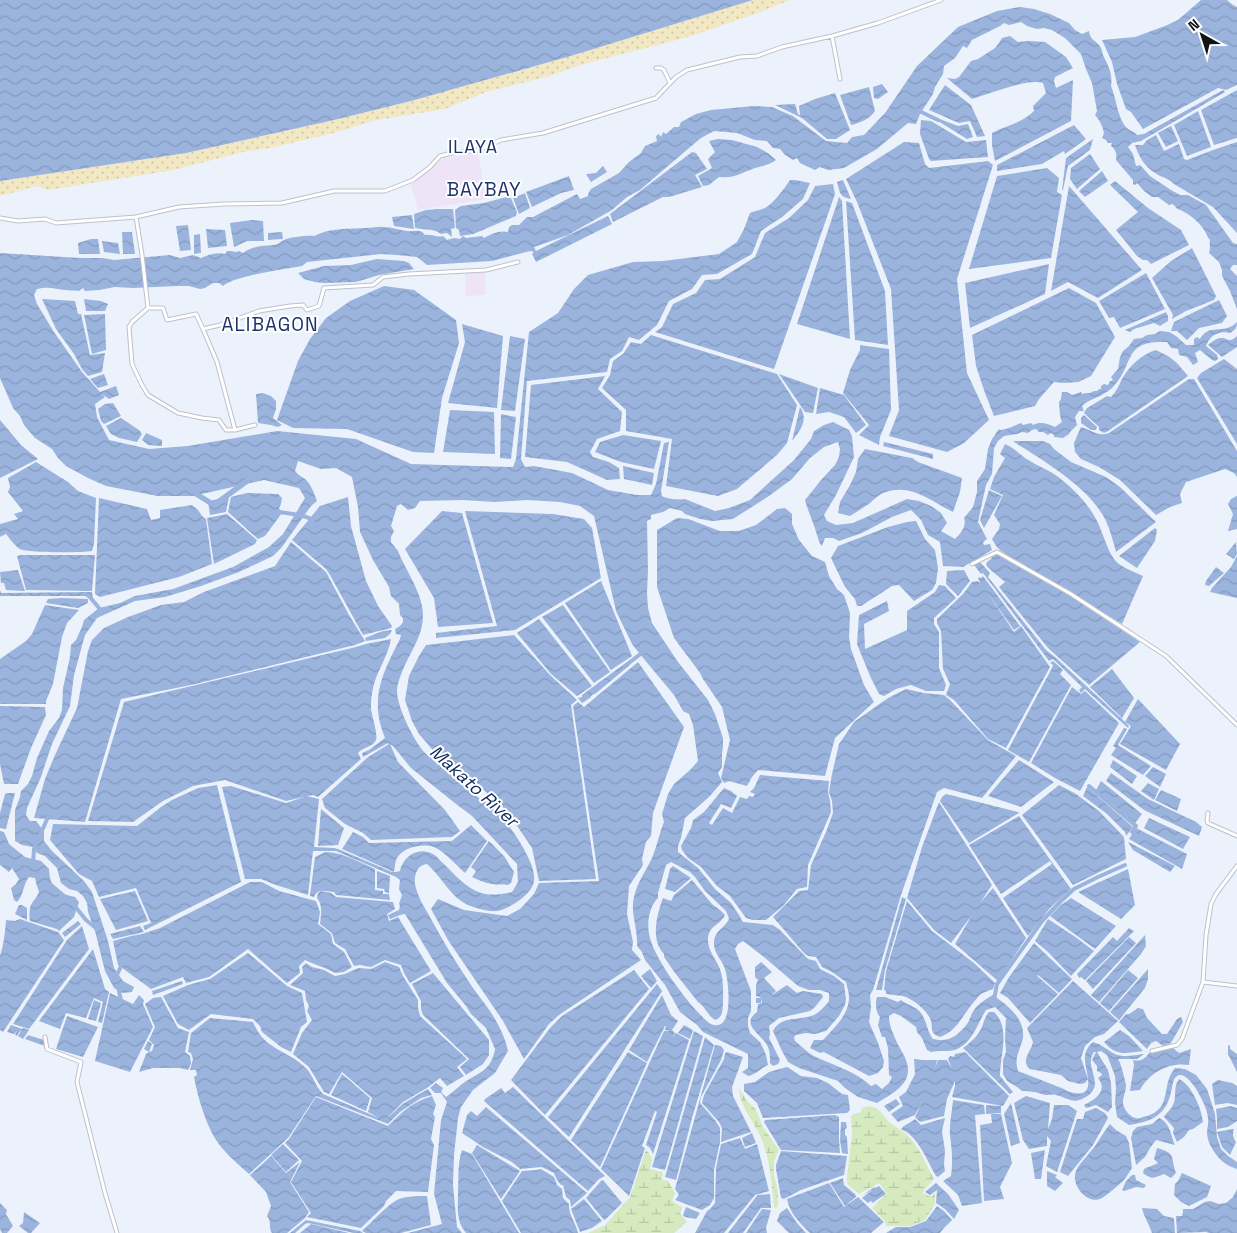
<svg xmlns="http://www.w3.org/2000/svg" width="1237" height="1233" font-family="'Space Grotesk',sans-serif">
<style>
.education{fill:#eee3f7}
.wetland{fill:url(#wetland-marsh)}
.sand{fill:url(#sand-dots)}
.water{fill:url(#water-waves);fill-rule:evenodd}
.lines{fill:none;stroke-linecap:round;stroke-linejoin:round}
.canal{stroke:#9bb4de;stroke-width:4}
.river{stroke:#9bb4de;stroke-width:5.5}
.minor-casing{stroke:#bcc2cb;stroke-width:5}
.minor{stroke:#fff;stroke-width:3}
.labels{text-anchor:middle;stroke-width:4;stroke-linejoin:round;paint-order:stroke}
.neighbourhood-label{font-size:18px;letter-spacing:1px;fill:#1e336b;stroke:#fff}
.water-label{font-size:18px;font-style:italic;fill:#0d295c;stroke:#fff}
.quarter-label{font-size:19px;letter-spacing:1px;fill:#1e336b;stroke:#fff}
</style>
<defs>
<pattern id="wetland-marsh" width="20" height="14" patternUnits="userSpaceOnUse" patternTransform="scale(1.25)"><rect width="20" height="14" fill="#d5eabf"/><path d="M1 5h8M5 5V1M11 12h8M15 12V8" fill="none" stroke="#b6c8a3"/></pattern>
<pattern id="sand-dots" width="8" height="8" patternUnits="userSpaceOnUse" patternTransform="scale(1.25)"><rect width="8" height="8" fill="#f2e8c3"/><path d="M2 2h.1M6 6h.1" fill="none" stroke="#cec6a7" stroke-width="1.8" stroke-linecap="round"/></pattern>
<pattern id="water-waves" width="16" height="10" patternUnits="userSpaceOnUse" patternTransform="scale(1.25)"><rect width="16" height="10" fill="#9bb4de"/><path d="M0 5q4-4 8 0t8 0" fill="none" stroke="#849abe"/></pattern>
</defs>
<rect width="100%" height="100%" fill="#ecf2fc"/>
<path class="education" d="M478,153l8,46 -68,11 -7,-25 33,-27z
M485,272v23l-19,1 -1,-23z"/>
<path class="wetland" d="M739,1088l8,13 8,7 8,19 16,23 -5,11v14l4,17v15l-4,1c-2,-21 -4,-51 -13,-70 -7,-17 -21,-30 -22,-50z
M868,1106c11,0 14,9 21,16 4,4 11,7 16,11 13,11 21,31 29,46l-10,11 -1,3 8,4 4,-5v12l-10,16 -15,6h-24l-1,-5 -13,-13 5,-5v-1l10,-8 -8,-11 -20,11 -12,-10v-7l5,-43 -1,-18 3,-2 7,-2 1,-4z
M646,1149l6,9 -2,11 13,3 -1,7 6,2 7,12 -3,8 10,6 -2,6 7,9 -13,11h-86l17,-8 23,-26 2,-1z"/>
<path class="sand" d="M753,0h37l-29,12 -73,25 -104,27 -35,12 -63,16 -41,17 -68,11 -47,14 -60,14 -27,4 -69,18 -126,20 -11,-4 -37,10v-15l186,-28 148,-33 77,-19 163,-46z"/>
<path class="water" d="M0,0h753l-179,55 -163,46 -77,19 -148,33 -186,28z
M1201,0h26l6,5 4,2v78l-11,5 -8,-2 -75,41 -12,-17 -5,-3 -9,-25 -5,-22 -10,-22 33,-3 30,-11 13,-6z
M1020,7l14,2 16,5 19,9 6,7 7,4 7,-3c1,8 4,8 9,13 3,2 4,7 5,11 5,10 10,19 8,31 5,11 7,34 16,42 3,3 7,3 10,7l7,-1 79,-44 2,2 -84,49 -9,2 -4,4 5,7 3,12 4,-1 10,11 21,14 9,5h8l18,10 27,38 4,1v21h-4l-3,4 7,7v33l-7,-18 -8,-15v-6l-3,-8 -10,-9c2,-5 0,-8 1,-13 -3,-3 -3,-6 -6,-10 -6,-10 -18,-18 -28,-22l-1,-2 -3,-2 -3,1 -11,-8h-6l-8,-6 -7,-8 -2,2 -2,-1v-4l-17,-20c1,-6 0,-10 -5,-14l1,-3h-4l-2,-3 -4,-2 2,-5c-1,-6 -5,-14 -9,-18l2,-4 -5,-28 -6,-14 -5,-15 -16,-16 -13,-8 -8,-2 -7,1 -10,-3 -6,-4 -12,3 -5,-2 -4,3 -28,14 -5,8 -4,-2 -8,12 -11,8 -1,8 -8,13 -2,7 -13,20 -4,10 -8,-1 -31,26 -33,19 -16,2 -8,-3 -5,3 -15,-7 -3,-5 -4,2 -8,-5 -5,-6 -7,-1 -6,-7 -12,-1 -18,-7 -23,-2 -13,7 -12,10 -49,42 -13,7 -15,13 -44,25 -34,12 2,4 72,-35 4,8 -76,38 -4,-8 2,-2 -4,-1 -38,10 -65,4 -10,-8 -20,-2 -16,-1 -74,8 -5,4c-17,3 -68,10 -79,20l-4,-3h-6l-8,5 -5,1 -11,-3h-12l-44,2 -18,-1 -16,3 -14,1 -2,-3 -4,3c-4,-1 -8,0 -13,-1 -11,-1 -17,-4 -29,-1l-3,6 3,9 17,28 28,40 18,20 16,-6 3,9 -10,4 -7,-5 3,3 -10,7 2,13 12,23 40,9 39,-3 89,-15 79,8 55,25 102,3 3,-8 13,-127 29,-19 16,-24 14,-14 45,-13 30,-1 56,-7 18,-12 7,-13 6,-16c4,-2 10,-3 15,-5 9,-5 19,-19 25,-28h5l15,3 -7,16 -21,18 -21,14 -9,23 -35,20 -15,1 -10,14 -23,12 -12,24 -18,15 -10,-3 -7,14 -12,8 -3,13 -80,9 -6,78 4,8 9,-1 38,7 36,17 29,5h14l5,-11 8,-41 5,-1 -8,49 1,5c4,3 18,4 23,3l30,12 14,-3 21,-8 44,-40 17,-21 3,-8 10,-6 9,-3 16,8 3,6 2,21 -18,38 -12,20 3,6 9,4 17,-2 54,-24 12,2 12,5 10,7 6,10 -6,8 14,8c6,-6 12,-13 9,-21l9,-11 4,-15v-11l8,-12 3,-20 4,-10 7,-10 1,1c9,-1 13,-4 21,-7l2,2 8,-2 2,2c8,-4 15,-1 22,2l7,-5 -2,-6 -1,-14 2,-3 1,-7h5l5,3 9,-3 1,2 4,-1h4l4,-2h3l2,-2h2v-3l3,-2 3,1 2,-1v-2l4,-2 -2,-3 7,-8 2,-12 3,-6 6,-5 5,-7 8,-1 5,-3 8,-1 5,-3 9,1 7,4 10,9h8v-6l3,-2 3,2c8,-14 19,-7 30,-12 1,0 6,-4 7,-5 0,6 -2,8 -7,11 -11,-3 -20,2 -24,13l11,9 1,4 -3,2 -3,-1 -12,-10 -5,3 3,9 -5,3 -6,-8 -8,-2 -1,-6 -7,-1 -4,-6c-46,-2 -31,22 -55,46 -8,8 -25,12 -30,18l2,5h-5l-4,6 2,8 -7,7 -1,2 -6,4 -9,-1v-2l-3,-2 -3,2 -5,-3h-4l-3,-3 -4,1 -4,3 -6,-1 -5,2 -13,2 -6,5 -4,7 -2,26 -6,11 -8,37 9,17 -4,3 1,3 6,-1 2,6 -29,17 -20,-1 -3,-24 -12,-7 -7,-15 -10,-10 -19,7 -30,16 -23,8 -6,-3h-8l-3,8c-4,-4 -3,-6 -5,-11 -3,-12 -9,-23 -12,-35l17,-21 13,-14 4,-8 1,-8 -2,-7 -14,5 -14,11 -18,21 -23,17 -36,23 -21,2 -12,-2 -15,-5 -3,-3 -12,-3 -7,4 -12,3v4l-4,2 1,49 -1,23 1,15 4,15 26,39 30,38 7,14 8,24v8l-1,8v13l-4,6 4,9 -13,15 -24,21 -4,20 -3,8v6l20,16 17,21 16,14 8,12 4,7 30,3 7,5 28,29 8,2 4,8 14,7 10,8 2,15 -1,6 -6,11 -13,15 -11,3 -9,-1 -10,2 -2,2 1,4c8,6 13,13 23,17 18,8 38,14 53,28l5,-2 6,5 7,-6 3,-6 -3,-2 -1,-27 -3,-11h-3l-4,-12 2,-8c-4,-4 -5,-15 -3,-20h8l13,5 3,-2c6,5 15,6 20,13 6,8 6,19 12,26 15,4 25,-3 34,-15 3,-4 4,-10 7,-14 5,-7 12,-11 19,-15 14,10 32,23 30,43 0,1 -2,6 -2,7 -4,11 -6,15 -3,26l46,18c4,3 6,3 11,4 22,4 10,-23 10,-33 -1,-7 3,-14 8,-18 10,3 14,8 22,12 8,4 20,1 29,0l-7,5h-19c3,4 7,21 8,26 0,5 -2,10 -3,15 -1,7 6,17 13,18 1,1 6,0 7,-1 8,-1 15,-6 19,-12 6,-12 3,-25 13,-37l10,1 11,6 11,14 8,25 2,23 4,12 7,7 9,6v7c-3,-1 -8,-3 -11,-5 -9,-6 -19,-20 -19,-32 0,-3 1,-5 1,-8 1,-7 -2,-16 -5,-22 -3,-7 -18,-36 -28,-24 -3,4 -3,13 -5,18 -6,21 -21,26 -41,29l-12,-8 -2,-14 1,-14 -1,-13 -8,-21 -6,-4 -4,1 11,18 3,13 1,24 -4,5 -12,-7 -10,3 -2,-3c12,-6 24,-14 14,-27l4,-3 -1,-2 -4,-2v-5l-5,-6 4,-8h-2c-12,16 16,34 -12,47 -10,5 -16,-2 -26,-4 -3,-1 -7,0 -11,0 -4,-1 -8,-3 -12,-3 -3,-1 -8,-1 -11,-1l-5,-4 -10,-6 -4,-7v-14l3,-8 -1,-14 1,-20 -11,-11 -9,3c-9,14 -13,33 -31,40 -8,2 -16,0 -24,2l-4,-2 -5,-12 -5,-6 -1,-5 -15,-11 -7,-3 -5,3c0,8 3,15 6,22 3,8 10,17 12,25 6,21 -15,31 -30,40l-19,-6 -13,-9 -7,-7 -39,-13 -11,-6 -6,-11 -9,-20c8,-16 27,-10 41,-16 6,-3 11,-9 15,-14v-8l-9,-3h-11l-11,-4 -34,-29 -21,-16 -5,3 -3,5 16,42v20l-3,7v8l2,7 10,9 3,6 3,7 2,10c-7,3 -13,10 -20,11l-6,-4 6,-4v-14l-45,-22 -6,-7 -17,-13 -15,-27 -20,-25 -3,-8 -5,-6c1,-15 -5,-28 -4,-43 2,-17 11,-29 18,-43 6,-13 8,-26 13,-38l-2,-8 6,-20 6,-10 17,-15 7,-8 -5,-36 -4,-11 -6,-3 -9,-16 -35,-42 -7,-9 -16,-33 -22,-95 -14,-10 -20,-4 -33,-2 -32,2 -32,-2 -43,1 -5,7 -7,2 -7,-6 -4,2 -6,20 3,5 -3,6v5c2,3 5,6 7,9 1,2 2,5 3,7 8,17 22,38 22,57 0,19 -10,33 -18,50 -3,7 -8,18 -8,26 0,16 17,50 28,62 16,13 31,27 47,40 5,4 11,7 16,10 13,10 32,37 39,52 4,8 8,17 7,26 -1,13 -25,28 -37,30 -11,1 -27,-4 -36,-10 -13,-9 -21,-26 -34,-37 -10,1 -13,11 -12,20 2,12 10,24 16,35 13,24 27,47 42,69 7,10 16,20 22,31 6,11 11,21 13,32l-13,22 -22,17 -12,17 -3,11 -4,37 -1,30 4,42 5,6h-54l34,-9 -8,-30 7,-74 6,-18 -6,-9h-6l-5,-5 6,-5 7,5 -2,4 5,5c6,-4 11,-9 16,-13 16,-12 29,-12 33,-35l-9,-21 -15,-14 -5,-8 -19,-23 -42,-69 -5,1 -10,4 -2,-4 11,-5 1,-4 -1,-2 3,-9 -3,-6 1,-9 -4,-3 -60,-26h-23l-5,44 -32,-10 -15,-6h-16l-23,-92 9,-1 55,17 18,-6 -18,4 -61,-21 -32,6 -30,15 -30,21 -45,-1 36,-119 232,-55 10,-3 25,-5c-3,19 -17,35 -19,55 -1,4 -1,10 -1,15 1,7 7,25 5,31 -3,7 -13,7 -18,13l3,6 -43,38 -5,-2 -6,1 12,3 -5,48 20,1 4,1 54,23h4l4,-1c3,-15 18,-25 33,-17 4,2 7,7 11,10 11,11 22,24 37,29 11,3 21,1 31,-1l6,-10 -1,-18 -45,-48 -16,-12 -45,-36 -18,-22 -3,-2 8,18 47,48 15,21 -8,6 -81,3 -8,-7 -18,-9 -20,-16 -3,-9 46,-42 21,-13 -1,-1 -25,14 -1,-4 7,-3 16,-12c-16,-39 -3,-64 15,-99l1,-4 -5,-1 -1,-5 5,-3 3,-4v-4l-3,-3 -1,-11 -8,-8 -2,-9 -16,-27 -13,-28 -2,-25 -6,-30 -16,-9 -15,1 -23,-8 -3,10c3,4 6,5 10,8 6,5 9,14 12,22l-6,5 -29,41 -9,9 -34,16 -38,14 -36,11 -30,4 -38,17 -12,17 -11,40 -4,31 -18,38 -11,33 -14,31 -1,7 4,6h6l8,10v10l8,10 32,30 8,11 16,49 6,27 9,13 11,6 -2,5 -9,1 -9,-5 -9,-17 -10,-40 -7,-19 -1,-9 -4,-7 -6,-5 -8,-2 -8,-6 -4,-15 -12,-12 -8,-3 -4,-6 -11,-2 -7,-4v-31l5,-13 1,-6 7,-7 4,-8 5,-18 12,-27 10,-13 3,-8 1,-22 7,-31 1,-12 5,-5 6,-13 2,-7 15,-12 21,-5 15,-7 38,-7 60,-22 36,-20 14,-13 22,-36 -6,-10 -35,-8 -71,16h-35l-52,-10 -18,-8 -22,-12 -8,-8 -6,-9 -17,-11 -11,-13 -4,-9 -7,-8 -13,-30v-125l80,5h23l11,2 56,-5 10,3 13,-3 8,3c7,-3 15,-6 24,-4l2,-3h4l5,1 3,-1 4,2c9,-7 19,-7 30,-8 5,0 7,-3 11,-5 6,-3 25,-5 31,-4 12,-8 35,-7 50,-8 7,0 12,-2 19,-1 8,0 15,3 23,4 8,1 13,-3 18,4 6,-1 13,3 18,1l4,4 7,-2 6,1 3,-3 3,2 16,-2 2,2c7,-4 16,-8 24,-6l1,-5 3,-2h7l8,-8h6l44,-23 3,5 8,-3v-2l3,-5 28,-16 10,-11 12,-9 4,-7 12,-5 -1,-5 3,-2 2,3 2,-5 3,2 8,-7h5l2,-5 15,-8 15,-4 43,-4 18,1 21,9 33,25 21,2 5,-6 12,-2 21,-22 32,-47 41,-39 39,-16zM671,862l19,10 5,5 10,14 21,20 3,7 -1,3c-6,9 -14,10 -14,23 0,9 8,16 11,25 4,13 10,68 -16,54 -19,-16 -56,-65 -60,-89 -2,-12 0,-27 9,-36v-5l8,-28z
M1010,36l8,6 11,-1 16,1 21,15 7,11 -18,9 -1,4 2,7 17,-8 -2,41 -76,40 -3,-16v-12c16,-9 27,-8 42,-22l-1,-5 13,-13 -3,-10c-14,-5 -55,11 -71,16l-25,-21 8,1 4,-2 12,-16 7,-2 17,-11 4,-5 3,-5z
M882,84l6,8 -10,7 -4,-1 -1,-11z
M945,85l26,20 14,31 -8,1 -7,-16 -11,2 -30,-13z
M869,87l6,24c-5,8 -15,12 -24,14l-11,-30z
M1237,90v48l-23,7 -13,-35z
M835,93l15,37 -14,9h-9l-25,-21 -27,-13 20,-1 3,10 2,1 -1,-9 16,-7z
M1198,111l13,36 -24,9 -13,-31z
M933,118h4l21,8 10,-2 5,13 -6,2z
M921,120l10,1 35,21 20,-2 2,17 -57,4 -2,-2 -9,-25z
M1074,125l12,14 -21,15 -1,-3 -22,13 -45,7v-6z
M1171,126l7,15 -12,6 -8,-14z
M1156,135l8,16 15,-7 5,15 3,1 26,-10 24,-8v91l-24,-26 -39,-23c-4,-4 -8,-6 -14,-8 -14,-8 -20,-16 -25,-31h8l4,-5z
M718,139l14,1 25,7 11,6 8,7c-8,6 -17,6 -26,10 -14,5 -15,8 -31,7l-10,8 -6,1 -5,-10 14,-8 -4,-9 7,-7 -6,-11z
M1093,139l-3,11 -22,16 -5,24h-1l4,-32z
M904,142l15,1 6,21 4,4 59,-7 5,4 -36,114 10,94 22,47 -25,23 -17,9 -58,-16 10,-26 -8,-121 -34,-87 -11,-23z
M692,152l4,1 11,16 -12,6 7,12 -33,10h-6l-50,25 -3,-8z
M1090,154l10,15 -23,20 -7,-10 1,-11z
M603,166l4,6 -16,10 -5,-8 10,-1z
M1047,168l12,10 -2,14 5,3 -11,63 -82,11 28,-93z
M1102,171l6,10 -23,16 -6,-6z
M569,176l5,14 -13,3 -29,14 -6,-15z
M843,180l8,19c-12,-2 -11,-7 -14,-17z
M1115,181l33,27 33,22 8,15 -38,19 -4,-4h-4l-6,-4 -21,-26 22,-18 -28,-27z
M833,184l2,10 -61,175 -119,-37 7,-5 11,-23 23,-11 9,-13 15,-1 35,-22 10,-24 24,-15 19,-18 7,-14z
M1069,186l73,84 -44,28 -30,-16 -17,9z
M525,193l5,15 -11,6 -6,-16z
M510,196l7,16 -1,4 -43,18 -13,2 -1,-6 -3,-2 -1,-18 6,-4 23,-3z
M839,197l3,4 8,138 -53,-15z
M846,201l6,2 33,88 3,54 -33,-5z
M438,209h15l2,19 -4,1 1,8 -5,-4 -6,1c-8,-6 -17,-4 -26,-6l-1,-14 12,-4z
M412,215l2,14 -20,-3 -2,-9z
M252,220l11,1 1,20h-17l-13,6 -4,-24z
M188,225l3,25 -11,1 -4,-25z
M206,229l19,1 2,16 -19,2z
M122,232h10l3,22h-12z
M282,232l1,7 -15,1v-7z
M200,234l1,19 -7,1v-19z
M91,239h7l2,15h-21l-1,-11z
M102,241l16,2 2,11 -16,-2z
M1192,248l24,48 -2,4 -28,11 -14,8 1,-4 -21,-37 19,-17z
M377,259l27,2 5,2 5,6 -35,6 -23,7 -32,1 -9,-1 -11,-3 -6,-6 26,-7 27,-1z
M1049,264l-4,30 -75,34 -5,-45z
M1146,273l19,36 -45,19 -6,-11 -5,1 -10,-17z
M384,286l30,4 42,30 3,23 -17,55 -8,55 -21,-1 -66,-23 -54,-1 -16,-8 21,-59 12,-22 16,-21 24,-17z
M1069,288l27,15 19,34 -24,39 -13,6 -13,1 -11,-1 -15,17 -4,7 -41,10 -9,-23 -9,-27 -4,-31z
M42,299l33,2 3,13h3l9,41 15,-2 -3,19 -14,4 -6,-7 -8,-15 -18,-25z
M84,299l17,2 7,3 -3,7h-19z
M1219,300l8,16 -5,7 -23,5 -12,12 -10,-9h-6l3,-9z
M1166,312l2,4v5l-8,5 -6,-3 -20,6 -4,3 -5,-2z
M105,314l1,36 -14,4 -8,-39z
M462,324l41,12 -6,72 -49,-5 17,-61z
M651,335l126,39 20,31 -10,38 -10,12 -40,34 -19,7 -52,-10 6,-47 -46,-8v-21l-24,-22 8,-13 3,-14 10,-7 8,-12 10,2z
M510,336l15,3 -10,72 -14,-1z
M1237,336v11l-15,10 -14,-12c4,-3 8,-7 13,-7 8,0 7,6 16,-2z
M860,345l29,4 2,61 -11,27 -1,8 -20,-10 10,-10 -26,-32 7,-23 10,-20z
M1156,350l12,6 9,7 11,13 -80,55 -4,2 -5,-3v-3l-15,-14 3,-5 20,-12 4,1c5,-5 8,-12 11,-18 7,-13 20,-25 34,-29z
M1224,359l13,10v75l-40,-66 4,-5z
M104,374l4,11 -10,3 -8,-9z
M779,374l39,14 -5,25 -8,-1z
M605,376l-7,13 24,23 -2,19 -23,8 -7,13 3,5 16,5 10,6 1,11 -13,1 -40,-18 -42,-5 6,-72z
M1189,379h5l43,72v26l-3,-4 -9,-4 -39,13 -6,12 2,9 -12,4 -14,8 -36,-35 -21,-13 -18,-8 -6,-7 -1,-9 7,-16c10,3 17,10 28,6z
M820,388l24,7 22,30 -10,8 -12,-16 -15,-5 -13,2z
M263,393l8,3 5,5v8l-3,9 9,7 -4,2 -7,-2 -13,-2 -2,-29z
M113,403l8,13 -17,8 -3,-3 -3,-12 7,-5z
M800,407c9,13 0,24 -8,34z
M450,410l44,2 1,42 -52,-2z
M501,414l15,3 -5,42 -11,-1z
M1084,415l13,12 -1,3h-5l-10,-7v-5z
M121,418l18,12 3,4 -5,8 -18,-4 -8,-4 -5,-8z
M0,420l21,25 17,14 -38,19z
M146,433l16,7v6l-14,-1 -6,-5z
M623,435l38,6 -7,28 -33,-7 -26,-10 5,-10z
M1013,441h30l7,3 4,5 17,13 35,15 14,10 36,35 -40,30c-3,-11 -6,-23 -11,-33 -17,-33 -62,-58 -92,-78z
M884,442l49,12v5l-50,-13z
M1005,444c10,4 16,12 25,17 8,5 16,8 24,13 16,11 33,28 42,45 7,12 12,37 23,45 7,5 16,8 24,12l-21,48 -121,-73 -5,-5 -4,-7 7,-10 1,-5 -6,-9 9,-20 -13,-6 4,-12 11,-19 -5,-4z
M865,449l47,9 6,4 44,16 -2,14 -7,20c-23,-11 -42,-30 -70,-19 -4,2 -9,6 -13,10 -6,4 -13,9 -20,13l-12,-3 2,-11 10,-17 6,-13 2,-13z
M36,462l32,20 10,9 18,7 -2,46 -2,7c-10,2 -65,2 -72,-2 -5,-3 -10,-10 -14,-15l-6,3v-13l18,-5 -4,-5 9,-3 -15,-19 2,-5 -2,-9z
M623,466l31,7 -2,12 -28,-6z
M989,490l13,6 -18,32 -4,-8z
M247,493l31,1 4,4 -1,6 -2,4 3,5 -17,23 -7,3 -30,-27 3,-15z
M1237,496v33l-9,2 5,-17 -5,-10 3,-5z
M229,497l-3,15 -16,3 -2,-14z
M348,497l3,29 15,55 12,25 14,20 -1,2 -28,7 -33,-60 -4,-6 -34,-29 28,-34z
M99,498l48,11 4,11 9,-2v-8l32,-5 6,5 4,6 4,3 6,45 -33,13 -79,20 -5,-3z
M785,508l7,6v10l7,16 13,16 13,6 4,14 8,13 7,6 6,18 -1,24 2,12 13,36 10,17 -39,36 -10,38 -67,-6 -6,7 -5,9 -18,-5 -5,2 -3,-5 9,-38 -8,-33 -19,-28 -3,-6 -26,-35 -17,-51v-57l20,-12 11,1 32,12h19l17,-6 21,-16z
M442,511l20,2 31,110 -55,4 -4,-29 -29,-49z
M465,511l88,3 31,5 8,9 9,50 -86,52 -79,8v-5l61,-7z
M227,514l30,26 -2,4 -41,20 -7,-46z
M916,521l9,18 10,11 3,18 -2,15 -4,7 -18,11 -15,-16 -7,1 -31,20h-4l-2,-7 -10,-12 -14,-29 7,-12 50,-19 19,-5z
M1155,528l2,2 -2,11 -18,27 -18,-12z
M291,542l35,30 23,43 16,26 -10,4 -164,40 -70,14 -36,123 -51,-4 11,-39 10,-24 22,-47 11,-57 4,-11 12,-12 24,-11 33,-12 23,-3 20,-10 71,-26z
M1236,542l1,12 -3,5 -8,-5z
M996,554h3l71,42 70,46 -51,43 -41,-37 -49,-61 6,-5 -12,-10 -7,-7 1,-3 4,-3 1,-2z
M21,555h74l-3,36 -66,-1 -9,-34z
M1237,556v42l-27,-6 2,-4 19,-21z
M980,562l10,11 -2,4 58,73 9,7 67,62 7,7 -1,2 -43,-39 -4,4 -2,-3 3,-3 -29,-28 -4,2 -66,-88 -2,1 -7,-9z
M1216,567l8,6 -15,13 -4,-1 1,-4z
M18,570l7,21 -19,-1 -2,-7h-3l-1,-11z
M964,570l6,11 -12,15 -12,-12 1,-13z
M983,576l37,50 -6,4 -27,-38 27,40 7,-6 29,41 -44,81 -18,-9 -34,-39 -8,-5 4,-11 -7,-15 -2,-38 -4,-8v-4l26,-25 9,-12 5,-1 4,2 -3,-4 1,-2 2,1z
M601,581l31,75 -21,14 -46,-67z
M939,585l6,1 11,12 -22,20v6l5,8v36l7,17 -2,6h-18l-15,-6 -15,4 -12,7 -5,-2 -9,-18 -13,-32 2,-29 28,-14 2,10 -25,13 1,25 42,-19v-19l28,-19z
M0,590l1,3 91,-1 1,7h-3l-5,-3h-85z
M62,598l26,1v4l-10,5 -32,-5 2,-4z
M45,605l34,5 -12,13 -5,14 -9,47 -7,17v3h-46v-45l26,-18 6,-7z
M563,605l47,67 -16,11 -52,-66z
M539,619l53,67 -15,10 -26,-22 -34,-41z
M392,630l-2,4 -5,4 -19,3 -1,-3 18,-7z
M514,635l36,40 27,25 -6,5 25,174 -57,2 -7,-33 -25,-37 -32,-29 -15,-9 -24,-19 -17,-20 -7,-13 -7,-21 4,-24 10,-20 7,-11z
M1053,661l10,9 -3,4 11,11 -42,77 -21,-12 44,-82 1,-3 -3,-2z
M627,662l3,3 -35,29h-1l-3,2v1l-7,5 -2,1 -4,-5 4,-1v-2z
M638,662l46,65 -31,86 -2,23 -5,6 -4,17 1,6 -14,21 -2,28 6,28 -1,8 9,10 -82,55 -10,9 -25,35 -21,-38 -55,-81 -17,-31 7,-10 26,11 43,6 13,-7 14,-15 5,-11 60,-2 -26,-175 5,-4 6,5z
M1112,669l22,29 -12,20 -32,-31z
M1072,687l9,7 4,-3 34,32 -39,68 -25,-13 -24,-15z
M906,689l18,4 20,2 6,5 38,40 28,16 -34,42 -38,-10 -7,4 -36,103 -28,95 -3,5 1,12 -2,15 9,21 6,18 -1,6 -5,6 -9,3 -45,-24 -4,1 -10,-5 4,-8h9c11,-12 26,-25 26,-43 0,-5 -2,-10 -3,-15l-14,-10 -10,-5 -6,-10 -8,-1 -5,-4 -30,-35 26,-26 9,-1 3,-25 15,-33 7,-19 -1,-12 -3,-9 3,-18 7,-30 15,-22 34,-24z
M1138,699l42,45 -14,26 -46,-26 11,-18 -6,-4z
M0,706l45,1 1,8 -15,33 -13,36h-14l-4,-20z
M1124,728l3,1 -9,16 33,21 -8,9 -32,-20 5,-7 -3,-2z
M1019,760l35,22 -33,25 -33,-11z
M1113,760l24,16 -5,8 -22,-17z
M1153,767l13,7 -6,13 -15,-11z
M1111,773l37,26 48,23 6,5 -3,9 -55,-26 -38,-29z
M760,775l69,6 -1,11 2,9 1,11 -23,53 -1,22 -10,2 -14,17 -17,14h-13l-7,-2 -16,-22 -13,-10 -16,-19 -13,-9 -6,-8 -1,-4 10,-18 2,-8 11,-8 20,-24 7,3 6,5 -6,12 -10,-4 -12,19 3,2 11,-17 9,5 8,-16 7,2 2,-3 4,1 2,-3 -5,-2 4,-4z
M1101,781l41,33 -7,9 -39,-33z
M1148,783l11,6 -5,11 -13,-9z
M217,785l24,97 -96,48 -2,-4 8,-3 -15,-35 -37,9 -7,-16 -13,-7 -29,-34 3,-16 84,2 24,-19 11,-7 26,-12z
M1059,785l17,9 23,17 25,26 2,22 -53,26 -51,-70z
M1087,787l46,40 -7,9 -1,-4 -18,-18 -24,-18z
M1161,790l20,9 -4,12 -22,-11z
M7,793h8l-9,36 -6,-1v-15l5,-19z
M946,794l72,18 1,1 -50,30 -29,-42 2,-4z
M939,802l53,83 -12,18 13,-15 33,50 -28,43c-15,-12 -28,-25 -43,-37l17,-29 -21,28 -17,-13 -27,-32 15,-51z
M321,809l23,19 -6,17 -20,1z
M1019,816l52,73 -21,19 -22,28 -25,-38 49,-34 -2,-3 -49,33 -32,-49z
M1149,818l41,19 -7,12 -39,-21z
M471,825l16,16 -22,32c-8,-7 -21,-22 -31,-26 -12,-4 -32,0 -38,13 -1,3 -1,8 -2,12l-52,-23 11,-17 10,5 6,6 83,-2z
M1136,828l51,26 -5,15 -53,-30z
M0,831l4,1 5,12 16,13 16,4 8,8c1,19 8,24 26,28l4,5 -5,15 -15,14 -2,-2 -27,-8c-1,-6 -1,-13 2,-18 3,-4 5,-6 7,-11l-3,-9 -1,-5 -6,-1c-6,7 -5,18 -12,25l-3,-2 -3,-12 5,-4 3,-5 -7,-11 -3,4 -9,-7z
M489,841l15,15 10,16 -3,11 -3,2c-5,-1 -11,0 -16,-1 -7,-1 -14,-4 -20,-7l4,-6 -5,-4z
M1128,842l47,24 -5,6 -37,-22z
M325,852c18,0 35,11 50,17v21l8,1v3h6l1,6 -54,-5 -2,-3c-9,-1 -16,-4 -20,5l-4,-1 5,-39z
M673,866l18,12 -16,14 -10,-3 5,-20z
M1128,869l7,36 -14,14 -43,-27z
M377,871l13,5 -1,17 -4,-1 -1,-3 -7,-1z
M692,880l20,24 8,6 5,5c-5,11 -17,10 -17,25 0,11 8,19 12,29 4,11 3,24 3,35 -1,8 0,13 -8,16 -8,-5 -10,-14 -17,-18l-23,-29 -11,-16v-3c-14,-14 -7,-40 -1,-56l8,3 3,-6z
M250,882h12l17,9 37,10 4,11 -2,12 13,10 2,10 11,8 8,15 -8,5 -9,1c-10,-6 -20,-8 -30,-13l-6,6 1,7 -13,10 -39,-34 -39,28 -23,6 -3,-6 -32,12 -33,-24 -5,-24 18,-5 11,-2 18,-6z
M135,891l13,30 -32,9 -16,-31z
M321,891l10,2 5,4 57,5 2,7 -8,5 2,7 9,-4 33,54 -21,12 -6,-10 -3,-8 -16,-5 -14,7 -11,-2 -6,1 -9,-17 -10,-6 -3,-10 -12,-9c1,-9 3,-19 -3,-26l1,-5z
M902,897l4,2 -21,71 -3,20h-6z
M1071,898l45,28 -21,23 -45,-33 11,-11z
M907,901l25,30 42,32 21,20 -2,6c-4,2 -9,3 -12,5 -3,2 -5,6 -8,9 -11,13 -16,28 -33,34 -12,-4 -6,-11 -10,-19 -5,-9 -15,-17 -24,-21 -6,-2 -14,-2 -20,-3v-3l-2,-1 2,-19z
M19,905h3l5,3v12l-12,-6z
M20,919l38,13 6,8 -61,92 -3,-2v-74c4,-12 5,-24 6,-36l9,1z
M1048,919l26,17 20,15 -23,25 -23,-24 -13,-11z
M78,921l3,3 -16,13 -3,-4z
M82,926l7,23 -60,80 -16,-5 54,-84z
M140,926l4,6 -31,7 -3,-5z
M1129,928l5,3 -49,49 -4,-3 -2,1 -2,-4 36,-37 4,4z
M1145,935l1,11 -5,8 -42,48 -8,-7z
M1129,937l7,6 -43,46 -7,-8z
M1034,943l38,36 -13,14 -21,-18 -1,1 21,18 -28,29 -22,-25 -8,-5 9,-16z
M93,949l12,40 4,3 -7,31 -4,-1 5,-20 -9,-4 -8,20 -20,-5 -6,16 -21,-8z
M248,953l39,33 15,7 5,29 -6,5 -10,25 -10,-5 -19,-15 -2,-6 -7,-7 -42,-5 -22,16 -11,-6 -15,-28 25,-11 22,-6z
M385,962l14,5 4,9 15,24v8l2,8 47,43 -10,8 7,9 -17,10 -7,-8 -13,10 -24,14 -18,18 19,-17 24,-14 4,6 -11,3 -21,14 -12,12 -72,-28 -28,42 -39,36c-10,-9 -23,-20 -31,-31 -12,-17 -20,-45 -24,-66l3,-2 -1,-5h-6l3,-11 -2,-6 -3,-1 3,-19 19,-15 43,4c2,5 5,10 8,14 10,13 32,19 45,32 7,7 9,18 17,26l56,24 -11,-6 4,-14 -30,-26 -13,22 -5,-2 -15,-25 -16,-13 9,-21 10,-13 -5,-9 2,-5 -3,-6 -1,-9 -15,-6 13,-12 -1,-6 4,-4 6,4 12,3 11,6 10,-2 13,-6 13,1z
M761,962l11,10 -8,6 12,13 -6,5 17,-11 10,8 6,-2 19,3 1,3 -8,10 -5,4 -31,7 -10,8 1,8 -1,4 11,22 -2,4 -5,2 -3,-3c0,-5 0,-11 -2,-16 -5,-12 -29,-22 -11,-35l1,-8 4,-1v-5l-1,5h-5v-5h6l-6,-2v-11l2,-5 -3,-3v-10z
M650,969l7,12 -6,7 -10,-12z
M1148,969v10l-3,9 -26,32 -9,-8z
M634,970l15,19 -104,126 -34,-35 39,-52 12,-12z
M1128,970l10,8 -29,33 -9,-8z
M433,973l56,67v15l-6,9 -17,11 -6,-8 9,-8 -46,-44 -2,-6v-8l-9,-17z
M182,981l1,3 -30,11 -1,-4z
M1073,981l45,40 -14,13 -9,3 -10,9 -4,12 7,21 -3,4 -5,1 -12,-3 -7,-6 -31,-6c-10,-8 1,-17 3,-27l-6,-14z
M657,984l5,7 -93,146 -21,-20z
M110,993l23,11 6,-9 5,5 -1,4 10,23 -23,45 -35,-11z
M662,995l9,20 7,6 -6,9h-7l1,-4h-1l-18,36 -18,-12z
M161,997l17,31 11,4 -4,20 5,4 1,8 -3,6 -8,-2h-27l-14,4 7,-18 3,-2 -5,-3 4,-8 4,3 -3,8 3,-1 2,-6 -5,-5 6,-13 -10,-23 8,-6z
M94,1000l7,3 -5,18 -8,-2z
M1138,1008l5,1 4,9 15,16h5l10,-15 4,-2 2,5 -12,21 -8,3 -7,-5 -5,2 -4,6 -28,-27 7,-8h3z
M989,1012h5c17,16 6,44 6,64l13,16 -3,2 -47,-46c8,-6 15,-12 19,-21 2,-6 3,-10 7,-15z
M67,1016l31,11 -15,30 -27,-8z
M11,1025l11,4 1,-1 6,2 -6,9 -5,-3 4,-7 -3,3 -1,-1 1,1 -2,4 -2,-1 2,-4 -3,3 -7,-2z
M684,1025l9,5 -3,9 -12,-6z
M672,1030l3,3 -3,5 4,-5 13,7 -36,114 -3,-6 -4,-3 11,-33 -2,-1 -13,35 3,2 -16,48 -28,-27 63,-138z
M1120,1030l9,6 14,15c-18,2 -26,6 -39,-9z
M694,1031l9,5 -38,134 -13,-3z
M28,1035l16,5 1,6 -20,-7z
M705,1037l9,8 -22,73 -16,62 -11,-3z
M715,1045l6,1 3,4 -3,10 -20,37 -1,6 15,17 5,8v14l-6,28v28l-4,7 -8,5 -27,-10 4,-5 -4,-6z
M1228,1045l2,1v3l7,5v18l-9,-18z
M1173,1048l6,5 12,-4 -2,16c-20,-3 -39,7 -49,25l-10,1 4,-26 -1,-5c7,2 12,-1 16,-7z
M628,1052l19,11 -47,104 -29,-27z
M727,1052l16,5 -11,30 1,9 18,36 -30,10 1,-14 -3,-6 -17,-19 2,-8 20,-36 1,-6z
M965,1052l44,44 -6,10 -51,-9 3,-11v-5l-8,18 -3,17 -24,6 -5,-5 7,-15 -7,13 -17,7 -7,-8 12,-8 -4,-9 7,-5 9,-18 -1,-15 9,1h14l-2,8 3,-8h9l5,9 -4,-10 2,-3 4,1 1,-3z
M787,1067l14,9 16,2 11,5 14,11 6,1 2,15 -3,3 -84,5 -6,-15 -13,-12v-7l11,-2 14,-10z
M342,1074l28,24 -4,13 -35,-16z
M1179,1079c12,5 23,30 24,43l-10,7 -4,1 -5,7 -7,5 -4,-9 1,-5 -10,-11c2,-4 6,-7 8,-10 6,-9 0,-19 7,-28z
M1218,1080l14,3 5,3v19l-10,-2 -12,2 -3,-21z
M513,1087l92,89 -6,3 -11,12 -104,-90 1,-2 16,-11 4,5z
M432,1096l4,9 -3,9 2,3 -4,22 3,6 -6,47 -32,-1 -10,10 -2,5 -23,22 -54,-11 4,-4 -20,-31 11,-21 -17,-18 4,-4 27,-42 72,29c14,-14 24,-24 44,-30z
M1026,1096l24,7 -2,26 4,-10 2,-14h14l9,6 -20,61 -11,-6 5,-25 -4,-5v10l-18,3 -6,-9 -9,-37z
M896,1099l4,5 -11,8 -5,-6z
M953,1100l31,5 1,9 -10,1 7,88 -20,3 -4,-11 -15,-14 8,-5c2,-13 1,-27 -1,-40 -1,-11 2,-24 3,-36z
M1011,1103l9,40 -9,3 -7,-32z
M986,1105l15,1v7l-15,1z
M1230,1106l7,2v13l-9,6 -11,2v-11l-1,-9z
M486,1107l101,86 -16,14 -1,-7 -4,-3 -3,-12h-2l-4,-5 -3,-7 -12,-6 -22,2 -8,-7 -29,-15 -21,-14 5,-18 4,-4 6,5z
M1096,1108l9,5 3,5 -15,27 -25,31 -8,-4 17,-53h6l2,-7z
M991,1114h10l11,49 -12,24 4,12 -20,2 -4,-76 12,-2z
M835,1115l4,2v22l1,14 -59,-3 -17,-28 1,-2z
M945,1118l-3,13 3,20 -1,13 1,7 -7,6 -2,-1c-10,-17 -17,-39 -35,-47 2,-3 10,-7 14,-10l6,6z
M1159,1118c11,4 12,18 16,27l-19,-5 -6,8 -5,9 -9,8 -5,-27 2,-7 4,-4 15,-3z
M841,1122h5l1,6 -2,1v6l2,2 1,17 -6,-1 -2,-13z
M1110,1124l6,6 10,6 3,7 3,25c-3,4 -5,9 -9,13 -3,3 -17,15 -21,17 -14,8 -32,-13 -26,-27 2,-6 14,-18 19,-25 5,-7 9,-15 15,-22z
M1232,1129h2c-2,5 -1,9 2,13l-6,13 -8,-8 -5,-15z
M752,1133l4,10 -11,4 -3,-9z
M740,1138l5,11 12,-5 12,47 -14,4 -31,38h-29l12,-22 4,-3 4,-5 1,-35 5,-24z
M283,1144l16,16 -13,12 -15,-17z
M477,1145l43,26 -19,28 -29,-46z
M1157,1148c20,6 13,8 19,25l-5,5 -7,-4c-10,4 -12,6 -21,-1l1,-4c5,-3 9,-3 14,-6l-4,-4z
M462,1150l10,4 47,79h-53c-3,-4 -6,-8 -7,-14 -2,-8 -1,-18 -1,-27 1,-16 -1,-26 4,-42z
M1045,1150l-4,29h-6l-4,-26z
M781,1151l66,5 -3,19 -43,15 -17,9 -3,-1 -5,-29v-4z
M271,1156l15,17 14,-11 -10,20 19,30 -4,6 -18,15h-15c-4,-5 0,-12 -5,-17l4,-10 -5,-14 -16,-17z
M541,1169l13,8 3,8 5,4 1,9 6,6c-1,10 7,19 9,29h-57l-19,-32 20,-30 15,-1z
M1047,1171l10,4 -2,2 8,6 -8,8 -8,-5z
M1182,1173l29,13 -4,11 -18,9 -8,-4 -7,-7 1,-11 3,-3z
M1132,1175h3l1,5 10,5 -2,3 -8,-1 -12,4 -2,-1 4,-9z
M843,1178l1,7 11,9 1,3 -11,9 -15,-23z
M603,1180l19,23 -16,16 -2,1 -18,-22 15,-17z
M829,1183l15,24 14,-10 26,25 -13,11h-61c-11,-11 -20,-19 -23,-34z
M936,1183l12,11 11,16 -5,9 -9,-10 -9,-6 1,-13 -7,5 -5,-3z
M879,1186l7,8 -8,5 -7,-8 1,-1 -10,6 12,-9 1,1z
M1237,1189v44h-28l-3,-1 -29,1 -1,-17h6l1,-4v-3h10l12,-7 5,-1 9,3 7,-1 7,-6z
M871,1191l7,8 -5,4 -2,-2 -3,2 -6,-5z
M770,1194l1,14h-10l-18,25h-15l28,-36 2,-2z
M427,1196l4,29 -30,8h-35l-4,-2c10,-9 26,-27 37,-32 9,-3 19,-3 28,-3z
M584,1199l18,22 -10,7 -12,4 -9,-23z
M0,1203l7,7 -1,4 7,12 -6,7h-5l-2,-4z
M937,1206l7,5 8,9 -9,9 -3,4h-54l10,-6h14l16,-6z
M686,1207l14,6 -4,6 -11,-2 -2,-2z
M787,1208l10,15 9,10h-17l-12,-12 3,-8z
M1142,1208l15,1 7,7 10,2 1,15h-23c-3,-9 -8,-16 -10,-25z
M762,1209l9,1 -5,18 1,5h-21z
M24,1212l16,11 -9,10h-3l-9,-7 4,-3z
M306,1220l54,11 3,2h-9l-46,-10 -3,1 -10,9h-5z
M311,1224l38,9h-49z"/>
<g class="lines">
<path class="canal" d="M917,110l21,10
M279,512c11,2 24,2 34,8
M89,596l10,12
M625,666l18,-14
M1089,786l47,40 -4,6 4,3
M41,833l7,-16
M33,864l1,-15 2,-5
M51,885l12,10
M74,905l12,15 11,9
M116,977l6,-13
M118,986l3,15
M994,1000l3,-16 45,-63 19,-20 13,-12 24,-12 27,-12"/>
<path class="river" d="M193,492l21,13 33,-24"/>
<defs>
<path id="minor" d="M832,36l8,43
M656,68h5l3,2 6,13
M136,217l6,38 6,53
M0,218l18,3 27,-2 11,4 80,-6 43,-10 45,-3 58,-1 52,-12h51l28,-11 17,-13 10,-11 12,-3 26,-3 23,-10 42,-7 113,-35 20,-21 11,-7 53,-13 17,-1 25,-9 50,-11 46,-13 63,-23
M203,329l14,33 18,68
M255,425l-20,5h-9l-7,-10 -17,-2 -24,-5 -30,-18 -6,-10 -10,-21 -3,-37 3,-5 16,-14h15l4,12 29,-6 7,15 17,-4 39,-14 31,-5 13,-1 4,5 12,-4 5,-18 49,-3 10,-8 26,-3 77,-4 32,-8
M972,564l8,-4 17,-8 74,42 95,62 71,69
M1208,813l-1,7 1,3 29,13
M1203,982l34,4
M45,1037l2,12 34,13 -4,20 28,111 12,40
M1152,1051l25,-6 5,-6 21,-57 3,-47 5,-31 5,-10 21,-28"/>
</defs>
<use href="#minor" class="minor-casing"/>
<use href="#minor" class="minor"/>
</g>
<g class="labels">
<g class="neighbourhood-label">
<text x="473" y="153">ILAYA</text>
</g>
<g class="water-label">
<text transform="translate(474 786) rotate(42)" y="6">Makato River</text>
</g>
<g class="quarter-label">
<text x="484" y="196">BAYBAY</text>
<text x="270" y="331">ALIBAGON</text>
</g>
</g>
<g transform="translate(1202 35) rotate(321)" stroke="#ffffff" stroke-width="4" paint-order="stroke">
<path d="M0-4L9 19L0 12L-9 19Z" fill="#111316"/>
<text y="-8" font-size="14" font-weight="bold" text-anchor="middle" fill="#111316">N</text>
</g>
</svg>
